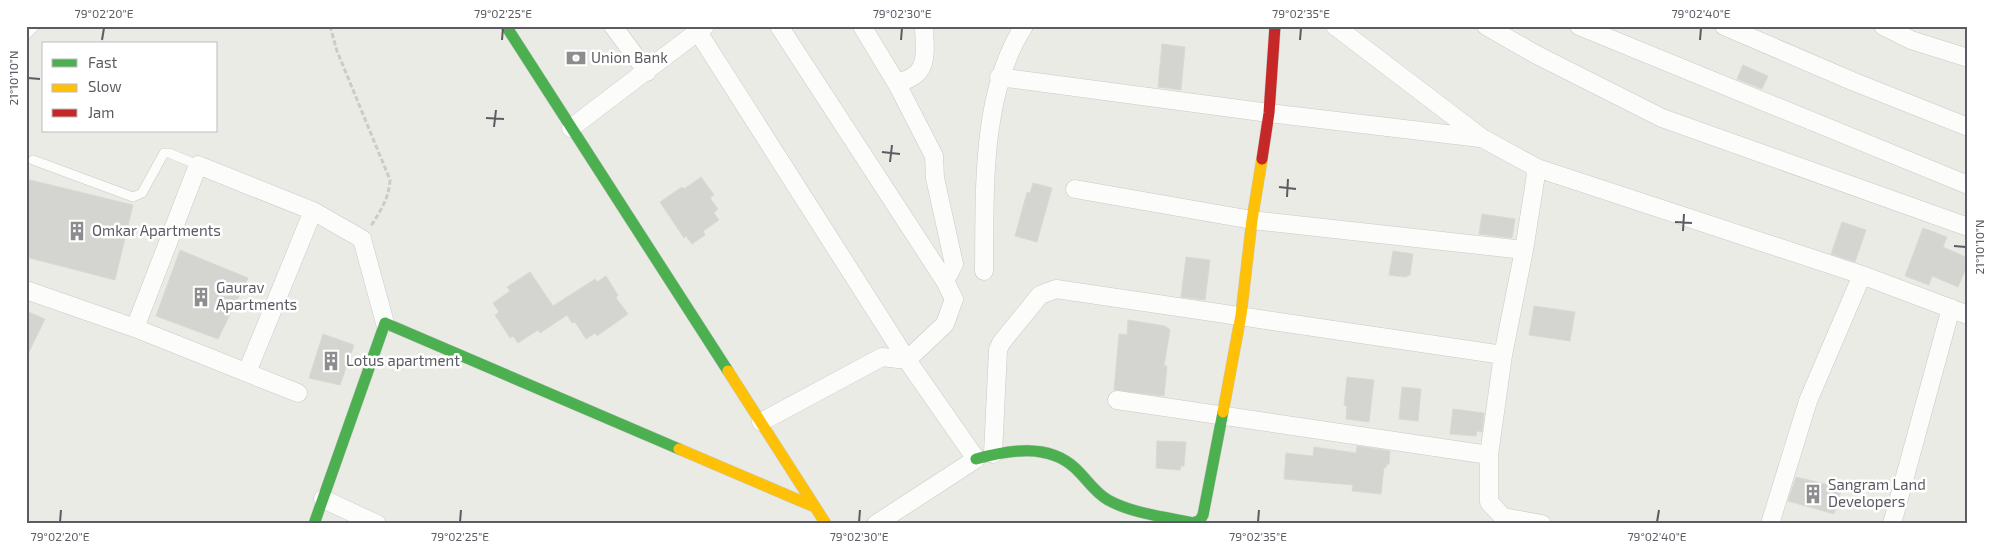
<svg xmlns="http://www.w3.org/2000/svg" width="1994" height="550" font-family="'Exo 2',sans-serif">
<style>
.building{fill:#d4d4d0;stroke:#dadad4}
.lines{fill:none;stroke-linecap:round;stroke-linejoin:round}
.lane-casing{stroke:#c9c9c9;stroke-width:10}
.street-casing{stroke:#c9c9c9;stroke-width:19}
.fast-casing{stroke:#c8c8c7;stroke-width:12}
.slow-casing{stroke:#c8c8c7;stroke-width:12}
.jam-casing{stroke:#c8c8c7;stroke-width:12}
.path{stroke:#c8cccb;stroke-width:3;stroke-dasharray:5 2.5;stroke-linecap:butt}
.lane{stroke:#fcfcfb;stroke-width:9}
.street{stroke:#fcfcfb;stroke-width:18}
.fast{stroke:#4caf50;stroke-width:11}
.slow{stroke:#ffc107;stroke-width:11}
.jam{stroke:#c62828;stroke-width:11}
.ticks{fill:none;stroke:#5b5b63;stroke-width:2}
.labels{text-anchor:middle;stroke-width:5;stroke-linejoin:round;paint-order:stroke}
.poi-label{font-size:15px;fill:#5b5b63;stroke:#fff;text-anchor:start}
.neatline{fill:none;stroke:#5b5b63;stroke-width:2}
.ticks-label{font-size:12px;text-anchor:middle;fill:#5b5b63}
</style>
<rect width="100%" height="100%" fill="#eaebe5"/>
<path class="building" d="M1162,44l23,3 -4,43 -23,-3z
M1743,65l25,11 -6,13 -25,-10z
M701,177l13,18 -4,3 8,11 -4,4 5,7 -16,11 2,4 -13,9 -6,-8 -2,2 -24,-36 22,-15 2,2z
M26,179l107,26 -18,75 -89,-23z
M1033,183l19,5 -15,54 -22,-6 12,-44 3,1z
M1482,214l33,5 -3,19 -33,-4z
M1842,222l24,8 -11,32 -24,-8z
M1923,228l24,9 -4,10 25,11v6l-10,23 -26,-11 -3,9 -24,-9z
M180,250l68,28 -30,61 -62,-23z
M1393,251l20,3 -3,21 -5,2 -16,-2z
M1186,257l24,3 -5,40 -24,-3z
M530,272l23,34 42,-27 2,3 9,-6 12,19 -2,3 12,16 -31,22 -2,-3 -9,6 -11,-17 -3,1 -5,-8 -27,18 -2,-3 -20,13 -5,-7 -3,2 -15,-23 4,-3 -6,-9 17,-12 -3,-4z
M1534,306l41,6 -5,29 -41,-6z
M26,311l19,8 -19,39z
M1128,320l37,6 5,4 -6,36h3l-3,30 -50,-6 5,-56 8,1z
M323,334l31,11 -14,40 -31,-7z
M1347,377l27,3 -5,42 -23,-3 1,-13 -3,-1z
M1402,387l19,2 -3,32 -19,-2z
M1453,409l31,4 -2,19 -5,-1 -1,5 -26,-2z
M1157,441l29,1 -2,24h-3l-1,4 -24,-2z
M1357,446l33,5 -1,13h-2l-1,4 -2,-1 -3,27 -29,-3 1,-6 -69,-6 2,-26 27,3 1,-9 42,6z
M1796,477l46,11 -8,26 -46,-13z"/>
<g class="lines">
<defs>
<path id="lane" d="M26,35l9,-9
M33,160l100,37 9,-4 22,-40h5l29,12"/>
<path id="street" d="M613,26l34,46
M779,26l166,255
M862,26l35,58 37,72 1,22 19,86 -9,17 9,18 -9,25 -38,36 69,99 -100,65
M1335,26l147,112 55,30 -13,82 -21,105 -14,100v47l14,15 39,7
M1486,26l49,28 127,64 306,109
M1579,26l389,159
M1724,26l128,55 116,46
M1883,26l28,14 57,18
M698,32l209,328
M999,77l270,36 211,25
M897,84c6,-3 13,-5 18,-9 14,-10 9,-34 9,-49
M571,128l134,-102
M1537,168l325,107 106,40
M1075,189l177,31 272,30
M984,271c1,-78 -4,-177 40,-245
M26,290l109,38
M247,372l66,-161
M298,393l-163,-65 63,-163 115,46 49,28 23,84
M1117,400l372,55
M761,422l121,-65 25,3
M993,454l5,-104 3,-7 39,-48 16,-6 447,66
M323,499l54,25
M1770,524l38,-123 54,-126
M1892,524l59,-216"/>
<path id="fast" d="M506,26l222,345
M976,459c33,-9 72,-16 99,9 12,11 19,24 33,32 26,14 58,17 86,23l6,-3 3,-5 20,-103
M314,524l71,-201 294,126"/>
<path id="slow" d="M728,371l98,153
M1223,412l18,-97 11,-95 10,-61
M679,449l136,58"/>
<path id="jam" d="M1262,159l7,-46 6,-87"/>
</defs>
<use href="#lane" class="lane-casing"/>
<use href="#street" class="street-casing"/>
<use href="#fast" class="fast-casing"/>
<use href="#slow" class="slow-casing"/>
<use href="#jam" class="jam-casing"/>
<path class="path" d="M330,26l7,25 53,129c-1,19 -10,31 -19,46"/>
<use href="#lane" class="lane"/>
<use href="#street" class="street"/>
<use href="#fast" class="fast"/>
<use href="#slow" class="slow"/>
<use href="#jam" class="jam"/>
</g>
<path class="ticks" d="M102,40l2,-12M502,40l1,-12M901,40l1,-12M1300,40l1,-12M1700,40l1,-12M28,78l12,1M486,118l18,1M494,127l2,-17M882,152l18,2M890,162l2,-17M1279,187l17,2M1287,197l1,-18M1675,222l17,1M1683,231l1,-17M1954,246l12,1M60,522l1,-12M460,522l1,-12M859,522l1,-12M1258,522l1,-12M1657,522l2,-12"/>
<defs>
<symbol id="bank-bare" viewBox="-9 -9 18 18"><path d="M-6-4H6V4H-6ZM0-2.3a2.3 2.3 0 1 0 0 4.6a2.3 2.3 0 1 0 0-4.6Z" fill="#8d8d90" stroke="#fff" stroke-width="2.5" paint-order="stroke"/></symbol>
<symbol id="building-bare" viewBox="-9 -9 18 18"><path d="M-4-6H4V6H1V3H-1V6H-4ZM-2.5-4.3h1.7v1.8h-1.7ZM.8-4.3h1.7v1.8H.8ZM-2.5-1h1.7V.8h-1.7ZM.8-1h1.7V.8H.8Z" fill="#8d8d90" stroke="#fff" stroke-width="2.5" paint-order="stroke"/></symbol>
</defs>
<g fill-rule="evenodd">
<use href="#bank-bare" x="562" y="44" width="28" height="28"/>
<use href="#building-bare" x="63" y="217" width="28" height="28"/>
<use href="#building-bare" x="187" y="283" width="28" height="28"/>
<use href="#building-bare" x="317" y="347" width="28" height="28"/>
<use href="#building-bare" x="1799" y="480" width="28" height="28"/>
</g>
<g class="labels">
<g class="poi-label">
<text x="591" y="63">Union Bank</text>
<text x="92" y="236">Omkar Apartments</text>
<text x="216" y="293">Gaurav<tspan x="216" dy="17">Apartments</tspan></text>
<text x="346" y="366">Lotus apartment</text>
<text x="1828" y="490">Sangram Land<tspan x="1828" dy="17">Developers</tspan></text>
</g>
</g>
<rect width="1994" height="550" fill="none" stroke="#ffffff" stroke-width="55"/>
<rect x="42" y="42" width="175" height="90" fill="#ffffff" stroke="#bdbdc1"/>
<rect x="52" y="59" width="25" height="8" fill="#4caf50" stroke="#bdbdc1"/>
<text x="88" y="68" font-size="15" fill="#5b5b63">Fast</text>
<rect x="52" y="84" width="25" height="8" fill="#ffc107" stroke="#bdbdc1"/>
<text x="88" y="92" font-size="15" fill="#5b5b63">Slow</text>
<rect x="52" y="109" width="25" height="8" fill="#c62828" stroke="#bdbdc1"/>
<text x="88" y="118" font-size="15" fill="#5b5b63">Jam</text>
<rect x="28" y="28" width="1938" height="494" class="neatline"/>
<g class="ticks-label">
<text x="104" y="18">79°02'20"E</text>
<text x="503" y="18">79°02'25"E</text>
<text x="902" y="18">79°02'30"E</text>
<text x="1301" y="18">79°02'35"E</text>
<text x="1701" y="18">79°02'40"E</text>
<text transform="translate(14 78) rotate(-90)" y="4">21°10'10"N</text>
<text transform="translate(1980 247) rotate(-90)" y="4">21°10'10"N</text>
<text x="60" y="541">79°02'20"E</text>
<text x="460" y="541">79°02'25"E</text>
<text x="859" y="541">79°02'30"E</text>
<text x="1258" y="541">79°02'35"E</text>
<text x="1657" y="541">79°02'40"E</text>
</g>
</svg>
